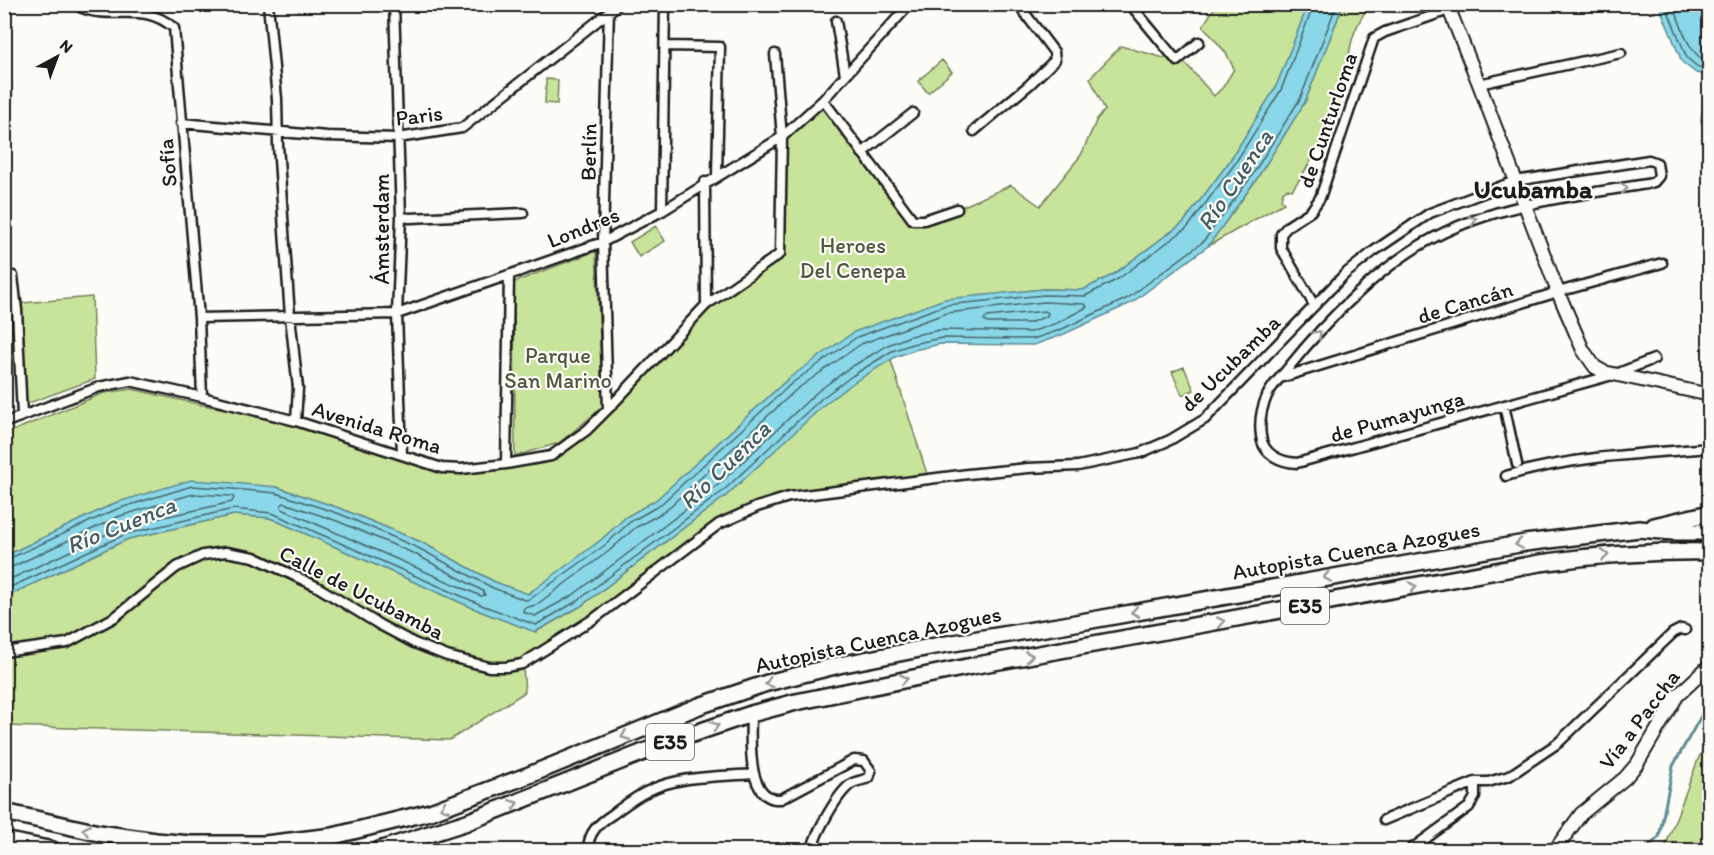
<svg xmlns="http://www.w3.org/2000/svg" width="1714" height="855" font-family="Itim,sans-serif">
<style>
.green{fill:#c8e39a;stroke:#72805b;stroke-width:1.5}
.water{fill:#89d7e8;stroke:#5d8c96;stroke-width:1.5}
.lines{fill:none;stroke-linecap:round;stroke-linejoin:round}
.shore{stroke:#48676e;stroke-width:1.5}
.stream{stroke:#5d8c96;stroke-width:3}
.street-casing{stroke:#1c1c1c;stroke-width:13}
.secondary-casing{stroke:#1c1c1c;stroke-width:16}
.highway-casing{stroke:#1c1c1c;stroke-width:20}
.street{stroke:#fdfcf7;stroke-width:8}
.secondary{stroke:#fdfcf7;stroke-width:12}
.highway{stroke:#fdfcf7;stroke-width:15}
.oneway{stroke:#989794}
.labels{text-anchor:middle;stroke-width:4.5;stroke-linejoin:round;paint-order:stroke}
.shield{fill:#fdfcf7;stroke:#605f5e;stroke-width:1.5}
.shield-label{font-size:21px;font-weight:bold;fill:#1c1c1c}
.street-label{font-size:22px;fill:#1c1c1c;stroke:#fdfcf7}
.park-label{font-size:22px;fill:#505842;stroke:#fdfcf7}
.water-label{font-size:24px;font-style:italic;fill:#425d63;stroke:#fdfcf7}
.quarter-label{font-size:26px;font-weight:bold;fill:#1c1c1c;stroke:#fdfcf7}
</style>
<rect width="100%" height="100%" fill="#fdfcf7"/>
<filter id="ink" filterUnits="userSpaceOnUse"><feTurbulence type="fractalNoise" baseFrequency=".0167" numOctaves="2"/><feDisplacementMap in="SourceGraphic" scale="12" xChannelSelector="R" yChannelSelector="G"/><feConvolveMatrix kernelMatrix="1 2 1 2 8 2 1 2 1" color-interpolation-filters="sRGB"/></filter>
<g filter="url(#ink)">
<path class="green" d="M1216,5h92l-32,82 -47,75 -45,60 -70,52 -31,16 -39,-1 -104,12 -151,77 -133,122 -30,17 -25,23 -67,51 -1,-1 -6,4 -32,-12 -74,-40 -79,-33 -65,-22 -162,16 -110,53v-122l99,-41 28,-4 70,16 94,16 147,50 19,4 89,-19 36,-26 122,-122 74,-51 2,-117 39,-35 89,115 44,-11 54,-24 29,21 41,-51 16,-36 8,-9 -15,-32 31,-32 65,18 28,32 9,-9 11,-18 -8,-16 -23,-27z
M1343,5h26c-6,10 -13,21 -16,32 -4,12 -4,25 -8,36 -11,40 -28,84 -53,117l-5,-1 -4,3 -2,7 3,4 -76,43 48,-66 49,-78z
M942,60l10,12 -24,21 -10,-12z
M546,79l12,1 -1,24 -12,-1z
M656,226l9,15 -26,16 -9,-15z
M596,251l7,156 -44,36 -44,13 -1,-174z
M92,297l3,82 -69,25 -4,-101z
M887,348l40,126 -6,6 -132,17 -70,27 -42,34 -155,106 -16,3 -59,-11 -131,-70 -62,-29 -28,-5 -49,15 -62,50 -48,26 -62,9v-55l123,-58 106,-24 36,3 212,94 54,20 45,-26 146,-111 54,-51 4,-9z
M1184,367l10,23 -12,5 -10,-23z
M226,555c31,7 60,20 88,35 58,30 141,97 209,77l2,25 -75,48 -445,-14v-70l62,-10 111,-76 28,-12z
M1709,739v111h-45l35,-93z"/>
<path class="water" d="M1308,5h35l-38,97 -49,78 -48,66 -77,57 -69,32 -28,10 -93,-1 -27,6 -19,7 -39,24 -30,22 -99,92 -146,111 -46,26 -53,-20 -212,-94 -36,-3 -106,24 -123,58v-41l110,-53 76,-23 30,2 56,5 65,22 79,33 74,40 33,12 73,-54 25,-23 30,-17 133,-122 65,-46 91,-33 99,-10 39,1 31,-16 70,-52 45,-60 47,-75z
M1659,5h50v70l-13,-2 -14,-11z
M1709,104v42l-8,-25 1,-9z"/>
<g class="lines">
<path class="shore" d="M1665,4l22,54 11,9 12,2
M1673,4c8,19 15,54 37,58
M1044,302l41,2 2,3 -30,16 -26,9 -91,-2 -30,6 -22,9 -40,24 -31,23 -99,93 -145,110 -38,21 -12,-4 1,-4 12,-3 73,-54 26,-23 30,-17 132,-122 64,-45 86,-31z
M1045,311l3,2 -1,3 -18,7h-42l-3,-3 3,-3z
M284,503l53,18 78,33 68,37 2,4 -4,1 -199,-87 -1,-4z
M4,561l113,-52 75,-23 29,2 55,5 64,21 78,34 75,40 32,12 5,-1 75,-54 25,-23 30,-17 132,-122 65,-46 89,-32 98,-10 41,1 33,-17 70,-52 46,-62 47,-75 33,-86
M4,568l8,-1 108,-51 73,-22 39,2 2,2 -2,4 -108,24 -120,56
M4,590l122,-56 107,-25 39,4 212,93 52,19 41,-24 146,-110 99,-93 30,-22 40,-25 20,-7 29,-6 92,1 27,-9 68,-32 75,-56 48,-65 49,-78 37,-95"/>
<path class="stream" d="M1645,850l14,-13 14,-71 37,-66"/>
<defs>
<path id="street" d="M79,4l1,3c34,15 61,-7 94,21l25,290 3,79
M268,4l9,95 1,46 12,171 8,72 -2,33
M394,4l7,213 -4,97 5,140
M1130,4l47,57 22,-19
M836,21l9,54
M666,46l54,1 -3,128
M4,63l2,31
M1479,84l142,-31
M823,100l90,120h11l33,-11
M181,123l146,13 71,2 64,-10 157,-124
M974,131l55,-46 26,-25 -1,-8 -36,-48
M862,153l51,-40
M705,182l1,123
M662,211l3,-207
M401,217l9,1 113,-5
M13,276l4,34 5,105
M1314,305l-33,-57v-14l7,-8 23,-15 9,-13 54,-160 11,-6 64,-22
M199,318l198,-4 206,-72 59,-31 120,-74 41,-37 87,-96
M1280,378l278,-86 104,-29
M1504,405l13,59
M608,409l-5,-167 6,-234
M4,423l95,-36 31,-6 72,16 94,24 146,47 19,1 45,-5 45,-8 36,-26 21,-21 98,-104 74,-51 2,-117 -7,-83
M506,464l3,-189
M1506,476c66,-20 135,-22 204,-28
M4,652l63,-9 48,-26 62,-50 26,-12 23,-3 28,5 62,29 64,39 34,18 33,13 42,11h17l16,-3 73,-46 124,-94 38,-17 32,-10 179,-23 60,-6 50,-2 62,-13 30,-13 35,-21 140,-145 29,-23 56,-38 85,-32 134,-21 8,3 2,13 -5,6 -7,2c-72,12 -147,19 -212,53 -52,26 -110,85 -146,130 -7,9 -17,18 -22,29 -6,13 -8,26 -6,40 2,19 20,26 36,27l319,-89 38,-15
M751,714c0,22 -6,88 30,85l73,-39 10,1 7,10 -2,7c-5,2 -14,3 -18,6 -14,10 -36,50 -39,66
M1384,820l91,-38
M588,850c0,-18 11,-27 25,-36 11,-8 22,-17 35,-23 32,-16 71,-14 106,-17
M1410,850l59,-43 6,-10v-15h13l21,-6 49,-33 115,-110 8,-4 4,1"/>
<path id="secondary" d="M1447,4l32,80 79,208 25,58 12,17 9,5 106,23
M1555,850l26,-36 44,-36 12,-14 40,-68 33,-31"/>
<path id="highway" d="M1654,526l56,-13
M4,812l95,21 57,8 35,3h74l68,-8 97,-24 99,-37 170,-69 68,-23 72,-18 96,-19 129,-21 461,-82 114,-14 34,3h37
M4,840l49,10
M379,850l88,-28 202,-80 82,-28 45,-12 176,-36 568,-103c57,-8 112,-12 170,-11"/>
</defs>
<use href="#street" class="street-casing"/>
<use href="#secondary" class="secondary-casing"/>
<use href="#highway" class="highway-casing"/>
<use href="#street" class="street"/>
<use href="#secondary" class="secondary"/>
<use href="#highway" class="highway"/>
</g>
<defs><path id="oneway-chevron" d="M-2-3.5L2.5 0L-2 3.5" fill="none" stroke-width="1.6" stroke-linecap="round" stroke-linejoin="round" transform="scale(1.5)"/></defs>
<g class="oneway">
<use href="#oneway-chevron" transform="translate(1624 188) rotate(-10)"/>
<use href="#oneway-chevron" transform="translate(1473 220) rotate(-20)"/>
<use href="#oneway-chevron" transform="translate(1318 334) rotate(-45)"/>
<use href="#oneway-chevron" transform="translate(1519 544) rotate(171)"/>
<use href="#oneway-chevron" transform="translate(1605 555) rotate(-5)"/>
<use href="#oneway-chevron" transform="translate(1327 577) rotate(170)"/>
<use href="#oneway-chevron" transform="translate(1413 587) rotate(-10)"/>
<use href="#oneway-chevron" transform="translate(1135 612) rotate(170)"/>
<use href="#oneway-chevron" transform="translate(1221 622) rotate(-11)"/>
<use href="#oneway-chevron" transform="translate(1029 656) rotate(-10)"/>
<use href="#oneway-chevron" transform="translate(904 679) rotate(-11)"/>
<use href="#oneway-chevron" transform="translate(769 683) rotate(164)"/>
<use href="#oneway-chevron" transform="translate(715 726) rotate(-19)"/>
<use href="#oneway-chevron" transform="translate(625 736) rotate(158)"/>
<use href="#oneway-chevron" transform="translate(514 804) rotate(-21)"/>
<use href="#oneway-chevron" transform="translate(444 807) rotate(161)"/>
<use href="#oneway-chevron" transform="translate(86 830) rotate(-169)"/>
</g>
</g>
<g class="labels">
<g class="shield">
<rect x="1281" y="588" width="48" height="36" rx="4.5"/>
<rect x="646" y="724" width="48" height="36" rx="4.5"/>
</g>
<g class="shield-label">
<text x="1305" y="613">E35</text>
<text x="670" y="749">E35</text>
</g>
<g class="street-label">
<text transform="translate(419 115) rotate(-7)" y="8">Paris</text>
<text transform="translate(1327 120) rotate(-71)" y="8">de Cunturloma</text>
<text transform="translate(588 152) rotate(-89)" y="8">Berlín</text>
<text transform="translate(167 163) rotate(-95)" y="8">Sofía</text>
<text transform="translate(583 227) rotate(-22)" y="8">Londres</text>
<text transform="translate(381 229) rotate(-90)" y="8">Ámsterdam</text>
<text transform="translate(1465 302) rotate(-17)" y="8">de Cancán</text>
<text transform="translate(1230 363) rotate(-44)" y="8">de Ucubamba</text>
<text transform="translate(1397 416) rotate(-16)" y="8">de Pumayunga</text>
<text transform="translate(377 427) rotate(17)" y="8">Avenida Roma</text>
<text transform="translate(1356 550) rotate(-10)" y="8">Autopista Cuenca Azogues</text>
<text transform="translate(362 592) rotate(27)" y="8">Calle de Ucubamba</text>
<text transform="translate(878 639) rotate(-12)" y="8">Autopista Cuenca Azogues</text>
<text transform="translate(1639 719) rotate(-53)" y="8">Vía a Paccha</text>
</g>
<g class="park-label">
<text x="853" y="253">Heroes<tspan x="853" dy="25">Del Cenepa</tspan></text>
<text x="558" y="363">Parque<tspan x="558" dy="25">San Marino</tspan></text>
</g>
<g class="water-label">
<text transform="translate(1235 180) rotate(-56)" y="8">Río Cuenca</text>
<text transform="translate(725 465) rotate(-44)" y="8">Río Cuenca</text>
<text transform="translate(121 525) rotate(-22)" y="8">Río Cuenca</text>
</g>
<g class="quarter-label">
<text x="1533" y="198">Ucubamba</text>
</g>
</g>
<rect width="1714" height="855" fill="none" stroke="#fdfcf7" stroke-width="24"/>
<rect x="12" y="12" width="1690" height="831" fill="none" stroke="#1c1c1c" stroke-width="2" filter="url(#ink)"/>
<g transform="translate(57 57) rotate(41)" stroke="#fdfcf7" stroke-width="4.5" paint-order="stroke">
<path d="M0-4.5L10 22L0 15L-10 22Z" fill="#1c1c1c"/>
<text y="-9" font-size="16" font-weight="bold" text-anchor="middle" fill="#1c1c1c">N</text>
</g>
</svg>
